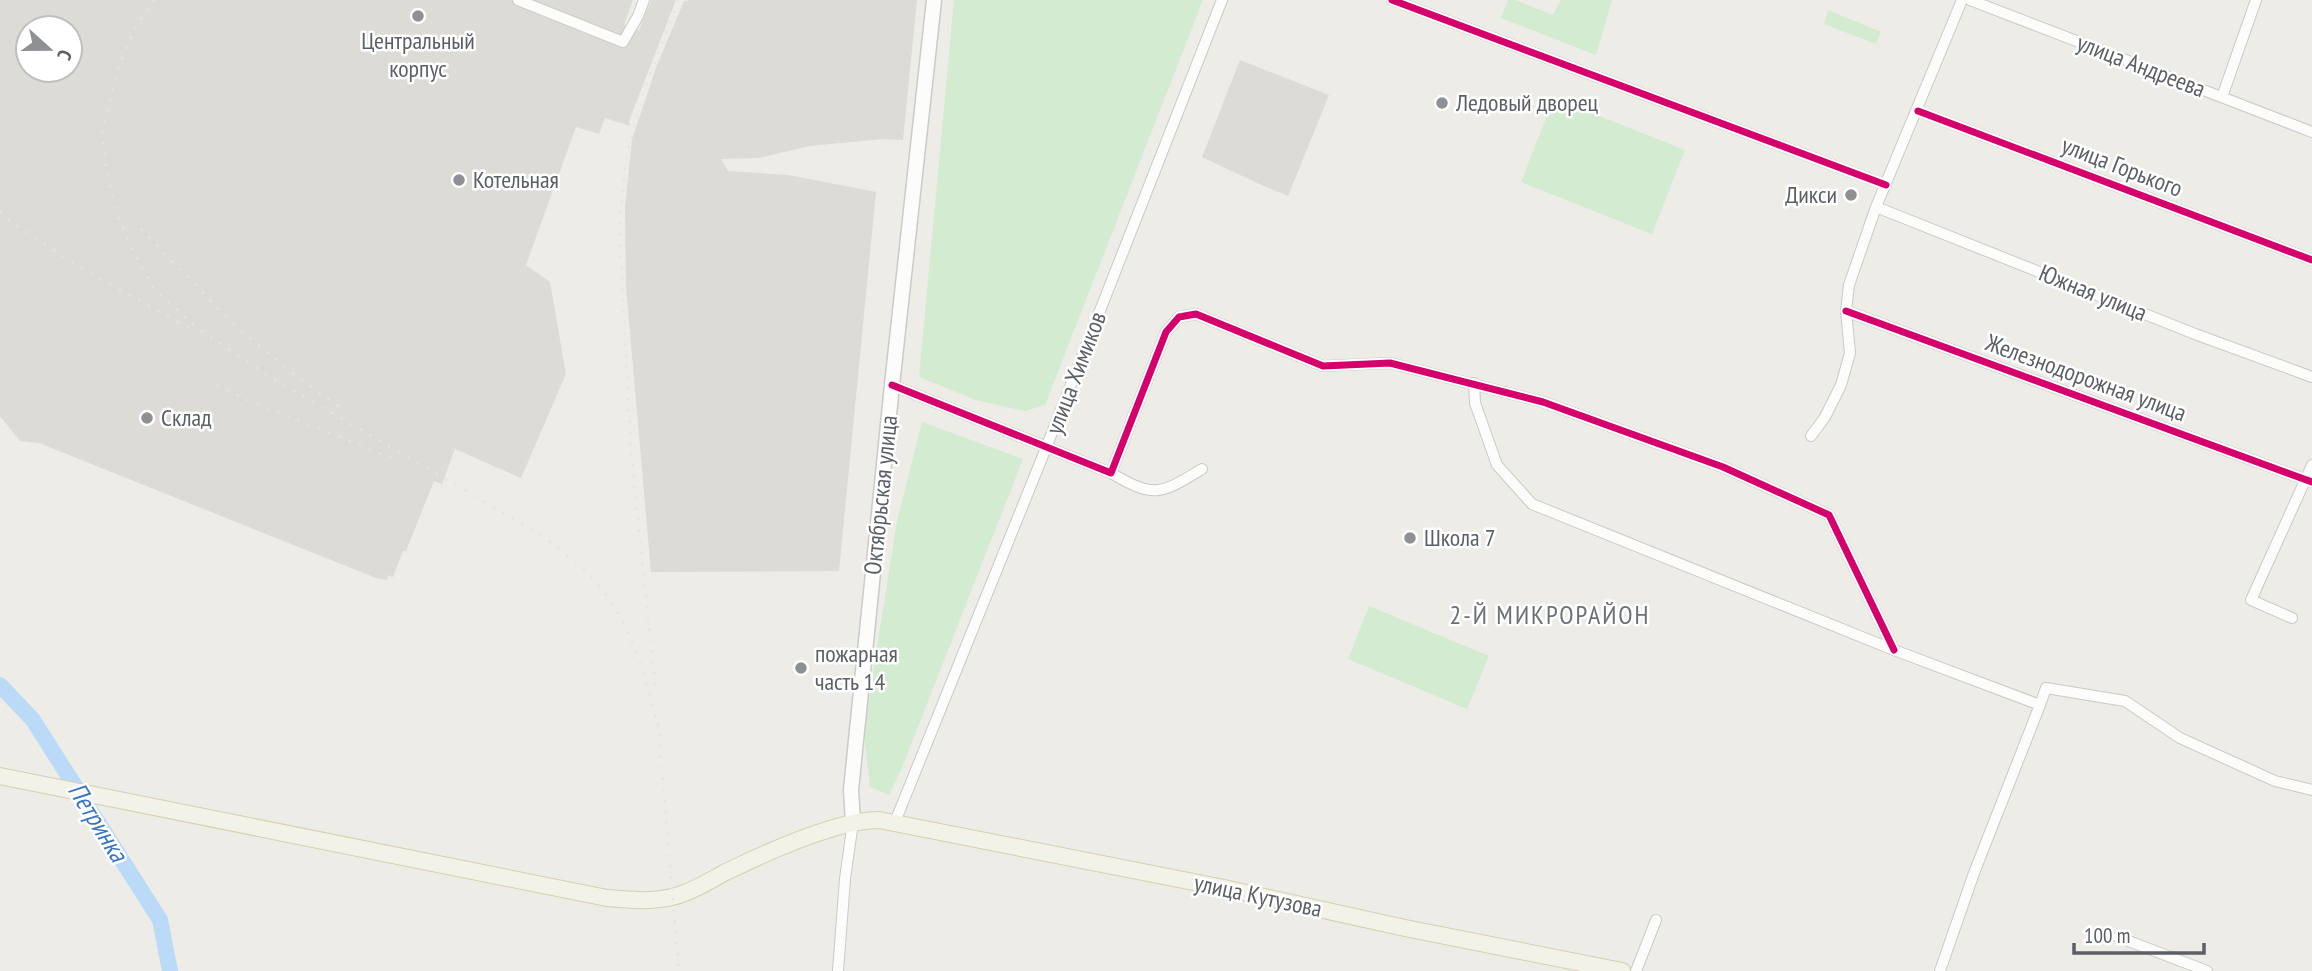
<svg xmlns="http://www.w3.org/2000/svg" width="2312" height="971" font-family="'PT Sans Narrow',sans-serif">
<style>
.industrial{fill:#dddbd6;fill-rule:evenodd}
.green{fill:#d3ebd1}
.lines{fill:none;stroke-linecap:round;stroke-linejoin:round}
.river{stroke:#badaf8;stroke-width:16}
.minor-casing{stroke:#c9cac9;stroke-width:12}
.secondary-casing{stroke:#cacbca;stroke-width:17}
.primary-casing{stroke:#d7cfb2;stroke-width:18}
.minor{stroke:#fcfcfb;stroke-width:10}
.secondary{stroke:#fcfcfb;stroke-width:14}
.primary{stroke:#f3f2e8;stroke-width:16}
.rail{stroke:#e4e4e3;stroke-width:2.5;stroke-dasharray:2 9;stroke-linecap:butt}
.cycleway-casing{stroke:#fff;stroke-width:11}
.cycleway{stroke:#d6006c;stroke-width:7}
.poi-dot{fill:#8e9093;stroke:#fff;stroke-width:2.5}
.labels{text-anchor:middle;stroke-width:5;stroke-linejoin:round;paint-order:stroke}
.poi-label{font-size:24px;fill:#5b5f66;stroke:#fff;text-anchor:start}
.street-label{font-size:24px;fill:#5b5f66;stroke:#fff}
.neighbourhood-label{font-size:26px;letter-spacing:2px;fill:#6c7178;stroke:#fff}
.water-label{font-size:26px;font-style:italic;fill:#3776c6;stroke:#fff}
</style>
<rect width="100%" height="100%" fill="#edece6"/>
<path class="industrial" d="M0,0h633l-9,25 15,5 12,-30h25l-47,121 1,5 -25,-8 -6,16 -23,-7 -50,138 24,17 16,92 -45,104 -66,-29 -13,35 -8,-3 -28,70h-3l-10,26 -5,-2 -1,5 -11,-2 -337,-135 -19,-2 -20,-25zM28,28h42v42h-42z
M692,0h225l-14,140 -20,-1 -73,7 -51,12 -38,1 7,12 61,4 87,17 -37,379 -188,1 -25,-285 -1,-80 7,-68 25,-74 27,-64z
M1240,60l89,35 -41,101 -31,-13 -55,-26z"/>
<path class="green" d="M954,0h249l-158,405 -20,6 -49,-11 -57,-23z
M1508,0h7l38,15 8,-15h51l-16,55 -95,-37z
M1828,10l53,22 -5,12 -52,-20z
M1554,98l131,52 -33,84 -131,-52z
M922,422l101,37 -122,311 -12,25 -19,-8 -6,-52 5,-37 28,-177z
M1369,606l120,50 -22,53 -119,-50z"/>
<g class="lines">
<path class="river" d="M0,685l33,35 127,200 10,51"/>
<defs>
<path id="minor" d="M518,0l105,42 15,-26 6,-16
M1392,0l494,185
M1970,0l342,132
M2222,97l34,-97
M1918,111l394,149
M1876,207l319,127 117,43
M1846,311l466,171
M1474,383l1,20 22,62 35,39 362,146 146,55 -66,168 -34,98
M892,385l219,88 55,-141 13,-15 17,-3 127,52 67,-3 153,39 180,65 106,48 65,135
M1811,436l14,-19 16,-32 9,-32 -4,-42 3,-26 27,-78 86,-207
M1111,473c44,26 50,21 91,-4
M2292,618l-41,-18 61,-135
M2040,705l6,-17 79,13 55,37 95,43 37,9
M895,822l151,-374 176,-448
M2118,937l89,34
M838,971l7,-92 8,-57
M1636,971l20,-51"/>
<path id="secondary" d="M853,822l-2,-32 41,-405 42,-385"/>
<path id="primary" d="M0,776l607,122c22,2 43,4 65,-1 18,-4 37,-16 54,-25 39,-19 110,-52 153,-52l345,68 181,40 217,43"/>
</defs>
<use href="#minor" class="minor-casing"/>
<use href="#secondary" class="secondary-casing"/>
<use href="#primary" class="primary-casing"/>
<use href="#minor" class="minor"/>
<use href="#secondary" class="secondary"/>
<use href="#primary" class="primary"/>
<path class="rail" d="M155,0l-18,24 -19,44 -16,63 4,39 10,42 18,41 19,34 39,37 73,50 275,160c12,10 26,20 38,30 50,45 66,105 81,167
M0,211l11,11 72,47 107,60
M141,229l92,95 54,45 57,41
M217,385l28,14 152,61
M655,685l-24,-233 -12,-230 8,-68 16,-61 36,-93
M658,723l21,248"/>
<defs>
<path id="cycleway" d="M1392,0l494,185
M1918,111l394,149
M1846,311l466,171
M892,385l219,88 55,-141 13,-15 17,-3 127,52 67,-3 153,39 180,65 106,48 65,135"/>
</defs>
<use href="#cycleway" class="cycleway-casing"/>
<use href="#cycleway" class="cycleway"/>
</g>
<g class="poi-dot">
<circle cx="418" cy="16" r="7"/>
<circle cx="1442" cy="103" r="7"/>
<circle cx="459" cy="180" r="7"/>
<circle cx="1851" cy="195" r="7"/>
<circle cx="147" cy="418" r="7"/>
<circle cx="1410" cy="538" r="7"/>
<circle cx="801" cy="668" r="7"/>
</g>
<g class="labels">
<g class="poi-label">
<text x="418" y="49" text-anchor="middle">Центральный<tspan x="418" dy="28">корпус</tspan></text>
<text x="1456" y="111">Ледовый дворец</text>
<text x="473" y="188">Котельная</text>
<text x="1837" y="203" text-anchor="end">Дикси</text>
<text x="161" y="426">Склад</text>
<text x="1424" y="546">Школа 7</text>
<text x="815" y="662">пожарная<tspan x="815" dy="28">часть 14</tspan></text>
</g>
<g class="street-label">
<text transform="translate(2141 66) rotate(21)" y="8">улица Андреева</text>
<text transform="translate(2122 167) rotate(21)" y="8">улица Горького</text>
<text transform="translate(2093 293) rotate(22)" y="8">Южная улица</text>
<text transform="translate(1076 373) rotate(-69)" y="8">улица Химиков</text>
<text transform="translate(2086 378) rotate(20)" y="8">Железнодорожная улица</text>
<text transform="translate(881 495) rotate(-84)" y="8">Октябрьская улица</text>
<text transform="translate(1258 896) rotate(12)" y="8">улица Кутузова</text>
</g>
<g class="neighbourhood-label">
<text x="1550" y="624">2-Й МИКРОРАЙОН</text>
</g>
<g class="water-label">
<text transform="translate(98 822) rotate(58)" y="9">Петринка</text>
</g>
</g>
<g transform="translate(49 49) rotate(111)"><circle r="33" fill="#ffffff" stroke="#bdbfc2" stroke-width="2"/>
<path d="M0-5L12 26L0 18L-12 26Z" fill="#8e9093"/>
<text y="-10" font-size="19" font-weight="bold" text-anchor="middle" fill="#5b5f66">С</text>
</g>
<path d="M2074 943v10h130v-10" fill="none" stroke="#5b5f66" stroke-width="3.5"/>
<text x="2084" y="943" font-size="21" fill="#5b5f66" stroke="#ffffff" stroke-width="5" paint-order="stroke">100 m</text>
</svg>
